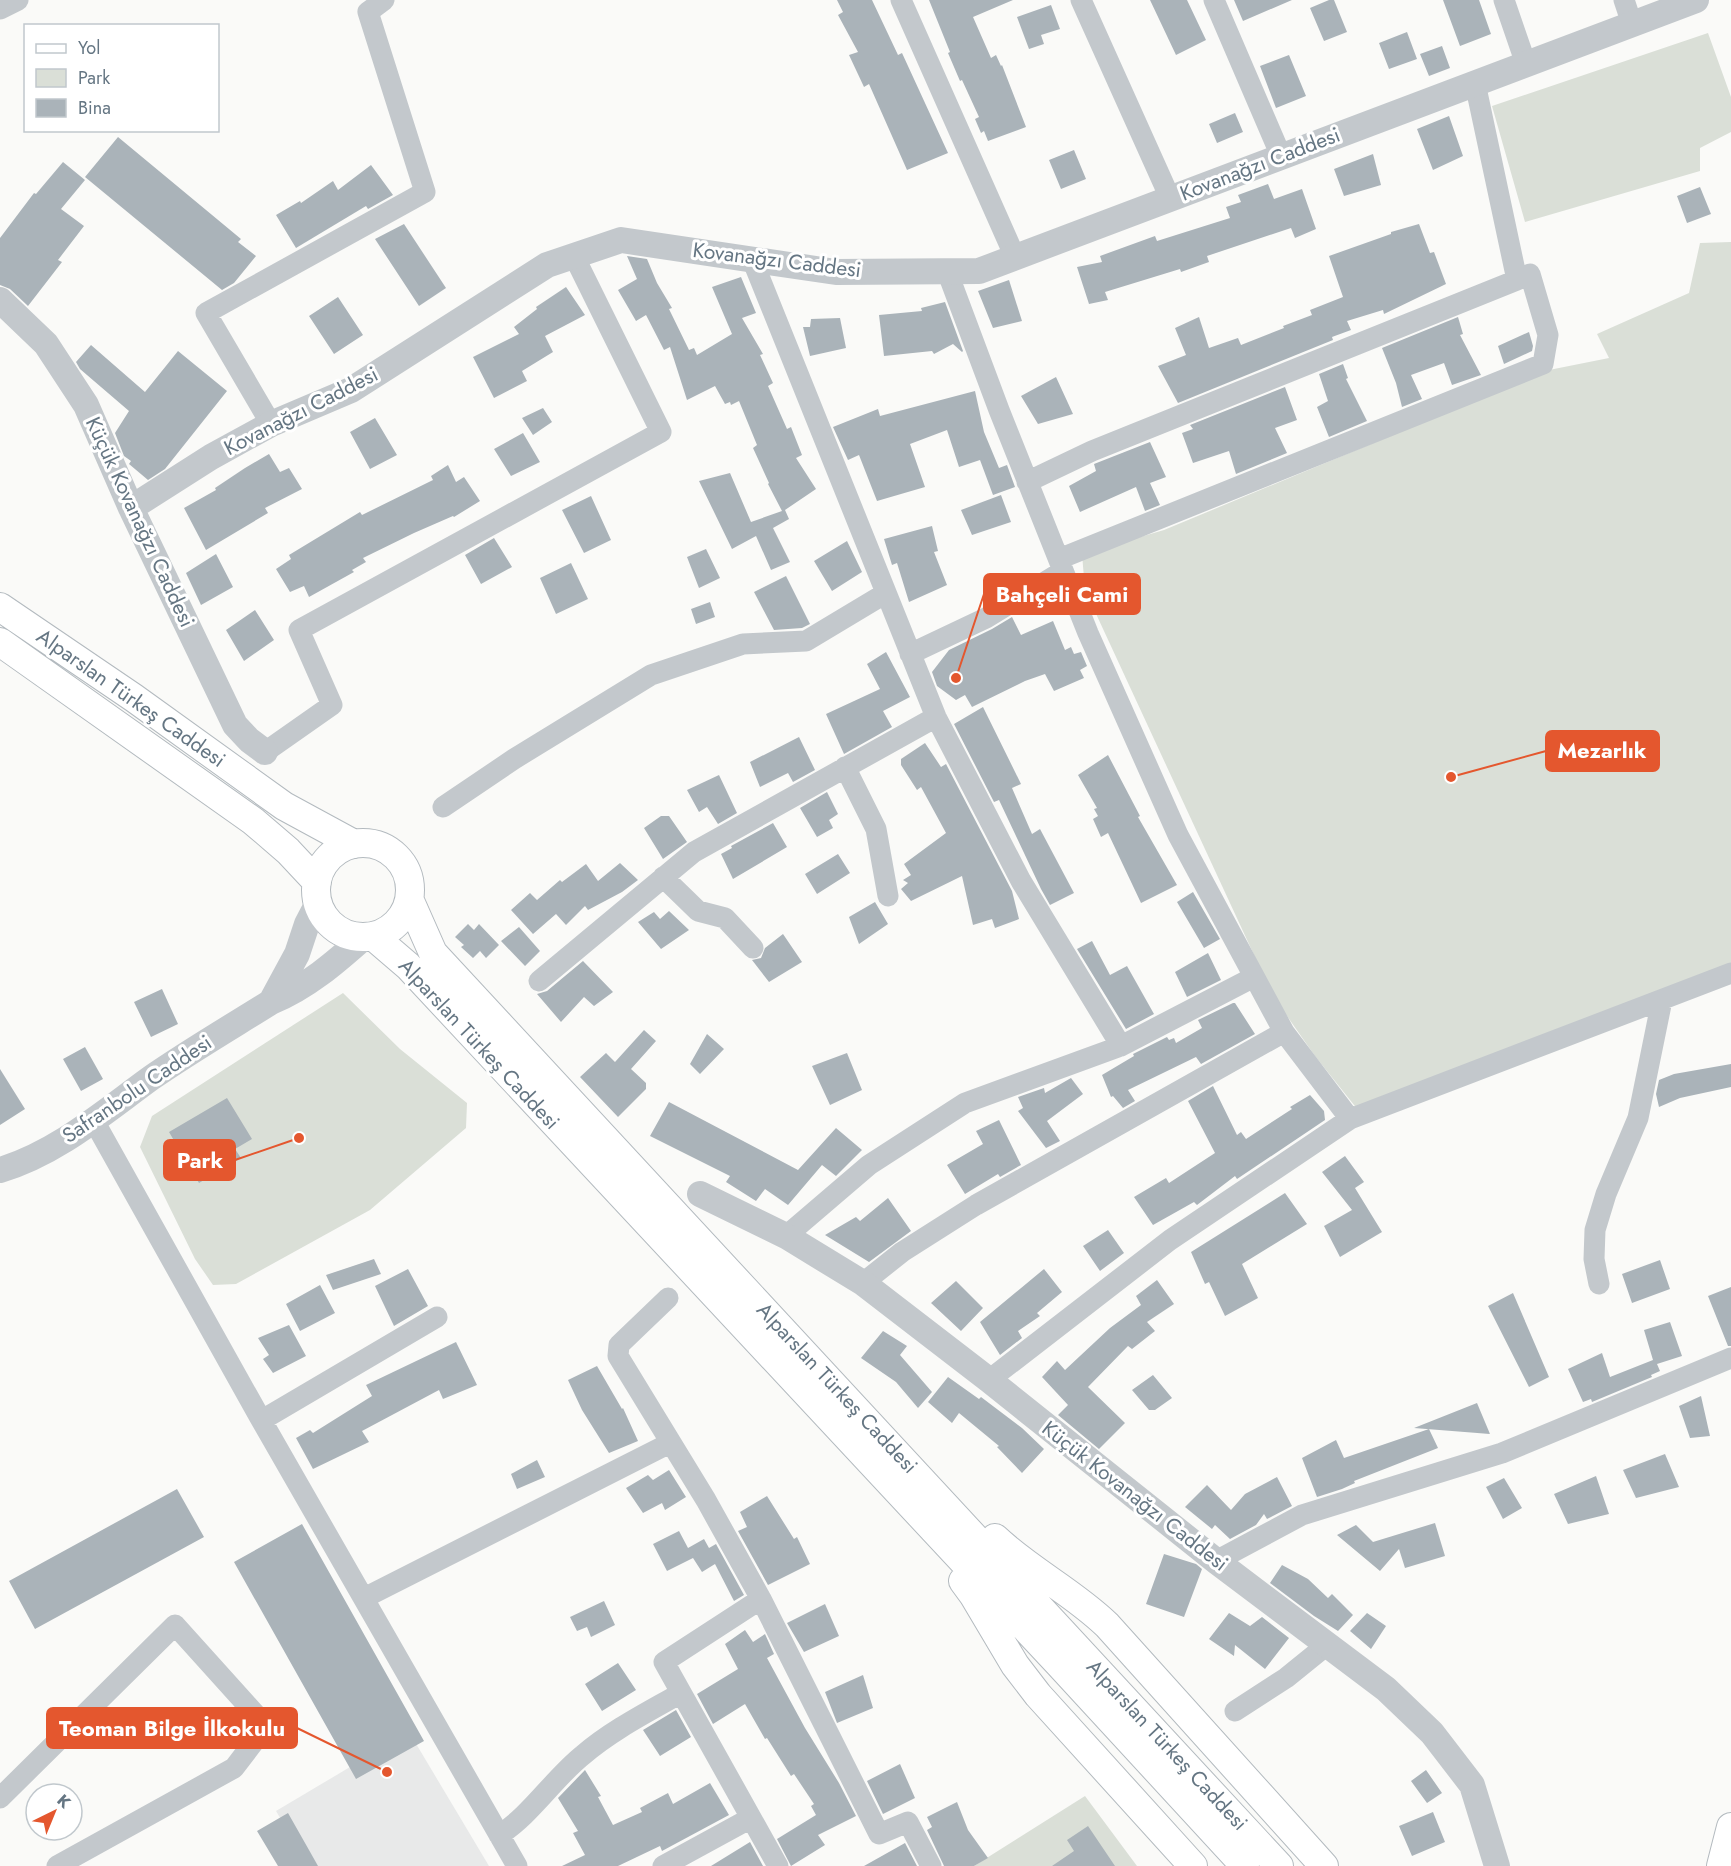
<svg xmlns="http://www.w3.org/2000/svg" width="1731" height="1866" font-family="Jost,sans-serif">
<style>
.built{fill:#e8e9e9}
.green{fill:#dadfd7}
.building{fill:#aab3b9}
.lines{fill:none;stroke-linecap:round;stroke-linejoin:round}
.secondary-casing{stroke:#b3babf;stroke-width:30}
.minor{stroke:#c3c8cc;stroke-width:21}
.tertiary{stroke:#c3c8cc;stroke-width:26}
.secondary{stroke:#fff;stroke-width:28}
.labels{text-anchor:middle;stroke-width:6;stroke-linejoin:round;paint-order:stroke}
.street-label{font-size:21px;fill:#657683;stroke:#fff}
.leader{fill:none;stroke:#e4572e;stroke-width:2}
.callout-dot{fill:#e4572e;stroke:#fff;stroke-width:2}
.callout{fill:#e4572e;stroke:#e4572e;stroke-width:2}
.callout-label{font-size:22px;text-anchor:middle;font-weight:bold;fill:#fff}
</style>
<rect width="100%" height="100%" fill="#fafaf8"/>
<path class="built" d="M409,1732l80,134h-180l-33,-55z"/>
<path class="green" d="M1708,33l23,64v35l-31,16v23l-175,51 -33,-116z
M1731,242v721l-369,152 -47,-59 -42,-60 -188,-406 -3,-36 82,-24 385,-160 60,-12 -12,-24 92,-41 11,-50z
M343,993l57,56 67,54 -1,25 -96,82 -134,74 -23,1 -18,-26 -55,-112 12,-31z
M1085,1796l52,70h-163z"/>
<path class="building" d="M837,0h35l26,55 4,-2 46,100 -41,17 -38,-86 -5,3 -15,-32 9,-3 -20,-37 5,-3z
M929,0h84l-40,17 18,41 5,-3 5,11 1,-1 24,62 -38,14 -4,-10 -3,2 -6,-14 4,-2 -17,-37 -2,1 -12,-28 2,-1z
M1150,0h37l19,40 -30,15z
M1234,0h58l-49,21z
M1329,0h5l13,32 -23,9 -14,-33z
M1443,0h36l12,34 -31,12z
M1051,5l9,24 -19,6 3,9 -15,5 -12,-32z
M1407,32l10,27 -28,10 -10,-26z
M1442,46l8,22 -21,8 -9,-22z
M1289,55l17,41 -30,12 -16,-42z
M1235,113l8,19 -26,11 -8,-19z
M1449,116l14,40 -30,14 -16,-41z
M118,137l123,102 -3,3 18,14 -22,27 -12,7 -137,-113z
M1074,150l12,29 -25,10 -12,-29z
M1373,154l8,31 -37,11 -10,-27z
M63,162l22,18 -24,29 23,17 -26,34 4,2 -34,44 -18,-17 -10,-4v-47l34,-45 2,1z
M371,165l22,30 -25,14 -2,-3 -70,42 -20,-33 24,-14 1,2 32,-22 5,9z
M1268,184l6,15 28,-10 14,40 -21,9 -4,-10 -84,28 2,6 -28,10 -1,-3 -75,23 3,8 -19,4 -12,-37 25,-5 -2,-6 55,-20 2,5 73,-23 -4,-11 15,-5 -3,-7z
M1700,187l11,27 -24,9 -10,-27z
M404,224l42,64 -27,18 -44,-67z
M1419,224l11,29 4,-1 12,32 -62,30 -1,-4 -36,11 4,9 -19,7 1,3 -155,63 -20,-37 28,-11 -11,-27 24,-11 10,31 29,-10 3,7 43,-17 -1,-2 29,-11 -2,-5 33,-13 -14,-41 62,-22v-2z
M627,256l20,3 10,24 15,25 -3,1 20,41 5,-2 3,7 35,-21 -20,-47 29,-10 15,36 -14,5 21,36 -3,1 13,28 -5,3 19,43 4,-2 11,28 -6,3 20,31 -31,21 4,9 -16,9 17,34 -19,8 -15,-34 -24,13 -33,-68 31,-8 21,49 31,-11 -14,-27 1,-1 -16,-35 4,-3 -18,-44 -8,4 -1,-3 -5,2 -10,-18 -28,14 -17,-53 -6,3 -18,-35 -10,6 -18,-31 19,-11z
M1009,280l13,41 -29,7 -15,-37z
M566,287l19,28 -40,21 8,16 -31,19 5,10 -33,17 -21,-41 46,-23 -5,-7 23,-18 -1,-2z
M338,297l25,38 -29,19 -25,-38z
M945,302l18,49 -1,1 -9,-8 -19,10 -2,-3 -48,5 -5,-41 43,-4 -1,-3z
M1458,317l5,17 -3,1 21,40 -29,10 -8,-22 -33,12 11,24 -20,8 -6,-24 -14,-35z
M840,318l6,30 -36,8 -7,-29h7l1,-8z
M1529,332l4,14 -1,5 -28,13 -6,-18z
M91,345l54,47 33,-41 49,40 -62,78 -17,11 -19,-16 2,-3 -7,-5 -9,-23 14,-22 -49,-42 -4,-7z
M1343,364l5,14 -2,1 21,42 -38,16 -12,-30 11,-6 -9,-27z
M1056,377l17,37 -35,10 -17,-28z
M1285,387l12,33 -22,8 12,25 -51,21 -7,-23 -36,12 -11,-30 11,-4 -3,-4z
M975,391l9,41 15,36 8,-3 8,22 -22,8 -13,-35 -21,7 -12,-37 -37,14 15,43 -48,14 -18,-46 -11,5 -15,-33 45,-18 2,7z
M543,408l9,14 -19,13 -11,-17z
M375,418l22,37 -27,14 -20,-37z
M523,433l17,29 -29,14 -17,-27z
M1150,442l16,35 -16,6 10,22 -15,6 -9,-24 -56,25 -11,-26 27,-15 -2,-7z
M269,454l11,18 9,-4 13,21 -37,19 3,5 -62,37 -22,-42 32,-18 -1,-2 30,-20z
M448,465l8,17 8,-5 16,24 -26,16 -1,-1 -39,17 -51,25 3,4 -14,8 2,2 -45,25 -5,-11 -14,6 -14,-23 15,-10 -2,-4 71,-43 2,3 71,-35 -2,-4z
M1001,495l10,27 -39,13 -11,-25z
M591,496l20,44 -27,13 -22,-43z
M932,526l6,25 -4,1 13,33 -38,17 -12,-39 -5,2 -8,-26z
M494,538l18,29 -31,17 -16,-29z
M847,541l15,31 -30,19 -18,-30z
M706,549l14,29 -21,10 -12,-31z
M216,554l17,33 -32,18 -15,-32z
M571,563l17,36 -32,15 -16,-36z
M786,576l24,48 -8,4 -28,2 -20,-38z
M710,602l5,15 -19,7 -5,-15z
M255,610l19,30 -30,21 -18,-31z
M1012,617l9,18 32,-14 12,29 6,-3 3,7 7,-2 6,14 -7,4 4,8 -30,13 -9,-17 -20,7 -53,26 -7,-12 -9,5 -19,-14 -5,-14 17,-22 43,-21z
M886,652l24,45 -27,14 9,16 -48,27 -18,-40 54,-25 -13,-25z
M983,707l38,77 -9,4 20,46 8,-5 34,64 -24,12 -9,-16 -42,-89 -5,2 -40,-78z
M799,737l16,33 -22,12 -5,-9 -28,14 -10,-25z
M925,743l16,24 5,-3 66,127 7,28 -24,9 -3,-9 -19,6 -11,-49 -51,25 -10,-12 7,-6 -5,-3 8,-5 -7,-11 42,-31 -25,-46 -4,3 -16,-25v-6z
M1108,755l32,61 -2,1 39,68 -36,18 -33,-70 -7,4 -8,-18 5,-3 -4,-7 3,-1 -19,-33z
M719,775l18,38 -19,11 -11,-17 -8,5 -12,-22z
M827,792l11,22 -9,6 4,8 -16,9 -17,-29z
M661,816h8l18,26 -24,17 -19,-31z
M773,823l14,24 -54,32 -12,-25 11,-6 -1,-2z
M838,854l12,19 -33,21 -12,-20z
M620,863l18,17 -16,12 -34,18 -3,-4 -19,19 -10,-11 -23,20 -22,-24 19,-17 7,7 23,-20 2,2 24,-18 12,17z
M1193,892l27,47 -16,9 -27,-46z
M875,902l13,22 -29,20 -10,-27z
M669,911l20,19 -28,19 -23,-27 16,-10 6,7z
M468,924l6,6 5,-6 20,21 -13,13 -6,-7 -7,7 -12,-11 3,-2 -9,-8z
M519,927l21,24 -15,15 -24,-25z
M783,934l19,28 -33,20 -17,-22 9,-2 4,-10z
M1092,941l18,34 17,-9 27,48 -28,15 -49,-80z
M1208,953l13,27 -34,17 -12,-25z
M583,961l30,31 -19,14 -10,-9 -23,25 -24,-28 10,-3z
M162,989l16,35 -27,13 -17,-35z
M1233,1003h2l20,31 -54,30 -5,-7 -68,33 7,11 -12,7 -10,-12 -2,1 -9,-22 32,-19 -1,-2 34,-17 2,3 5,-2 2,5 26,-15 -4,-8z
M644,1030l12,11 -25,28 15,14v6l-28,28 -38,-40 26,-24 9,9z
M707,1034l17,15 -24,25 -10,-10z
M85,1047l18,32 -22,12 -18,-32z
M847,1053l15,37 -32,15 -18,-39z
M1731,1064v23l-51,11 -21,9 -3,-13 3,-14 15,-6z
M0,1069l25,40 -25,16z
M1071,1078l12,16 -36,27 13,20 -14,7 -28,-37 5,-3 -5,-11 26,-9 1,5z
M1213,1086l24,49 4,-3 5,7 46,-30 -2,-2 20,-12 14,16 1,9 -88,59 -2,-3 -38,29 -3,-3 -41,23 -19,-28 32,-19 3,5 46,-30 -27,-52z
M227,1098l25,41 -17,10 6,9 -42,25 -30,-51z
M669,1102l129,68 38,-42 26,22 -26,26 -14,-11 -34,40 -23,-16 -9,12 -30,-19 4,-6 -80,-40z
M999,1120l22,45 -21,12 -2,-3 -33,20 -18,-29 36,-21 -7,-13z
M1345,1156l19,26 -9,6 27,44 -42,25 -16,-31 28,-16 -30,-38z
M1285,1193l22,31 -65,40 16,34 -33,18 -16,-34 -4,2 -14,-32z
M888,1198l23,33 -42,31 -44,-27 31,-18 4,4z
M1108,1230l16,23 -24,18 -17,-25z
M374,1259l7,15 -48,16 -7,-15z
M1660,1260l10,29 -38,14 -10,-29z
M408,1269l20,37 -34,20 -19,-40z
M1044,1269l18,23 -25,21 3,3 -22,15 4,7 -22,17 -20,-33z
M1157,1280l17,24 -27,18 8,9 -23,18 -4,-3 -40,41 37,36 -26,26 -41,-34 10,-10 -26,-28 15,-16 8,9 45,-42 31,-23 -5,-9z
M956,1281l27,27 -22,23 -30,-28z
M320,1285l15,28 -35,18 -14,-27z
M1731,1287v59h-3l-20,-50z
M1513,1293l36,84 -20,10 -41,-81z
M1670,1322l12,34 -25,8 3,7 -9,4 1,2 -60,25 -1,-3 -8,3 -15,-33 34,-16 8,24 43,-17 -9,-30z
M289,1325l17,31 -33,17 -10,-14 6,-4 -11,-17z
M883,1331l24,15 -7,9 32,37 -14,16 -22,-26 -35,-24z
M456,1342l21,43 -34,14 -4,-9 -77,41 7,11 -56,27 -17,-31 14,-8 3,3 59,-37 -6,-11z
M597,1366l25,43 1,-1 15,33 -29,12 -27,-43 -14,-30z
M1153,1375l19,23 -17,12h-6l-17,-20z
M948,1377l31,22 2,-2 41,31 22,21 -22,24 -25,-26 2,-1 -40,-33 -7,10 -24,-21z
M1701,1396l9,40 -20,2 -11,-32z
M1477,1403l13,31 -76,-6z
M1429,1429l9,19 -84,33 1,2 -13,6 -25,8 -15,-39 34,-18 8,18z
M1665,1454l14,33 -43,11 -13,-28z
M537,1460l8,17 -28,12 -6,-15z
M669,1470l17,27 -21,13 -3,-7 -19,10 -17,-25 22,-13 5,5z
M1596,1476l13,38 -41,10 -14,-30z
M1277,1477l15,29 -25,13 -3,-5 -8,11 -26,14 -15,-14 -3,4 -27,-22 22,-22 24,25 14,-16z
M1504,1478l18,30 -19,11 -17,-32z
M177,1489l27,48 -169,92 -26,-48z
M767,1496l27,43 3,-2 13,27 -42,21 -30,-54 9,-4 -7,-15z
M1435,1523l10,33 -40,12 -6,-19 -19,22 -43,-36 19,-10 17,17z
M302,1524l122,217 -68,38 -122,-217z
M679,1531l9,17 16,-9 5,9 7,-4 28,51 -10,6 -19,-37 -13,8 -9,-14 -26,13 -14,-27z
M1164,1554l32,10 6,5 -18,48 -38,-13z
M1282,1565l26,14 20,19 4,-4 21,21 -15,16 -24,-15 -44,-33z
M604,1601l11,24 -24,12 -4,-10 -10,4 -7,-14z
M825,1604l14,32 -35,16 -17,-29z
M1229,1613l21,13 12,-9 27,21 -24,31 -30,-24 -1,11 -25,-17z
M1367,1613l19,13 -15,23 -21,-18z
M745,1630l8,12 12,-8 9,20 -7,4 38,70 34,55 17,33 -38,19 7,10 -34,21 -14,-27 39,-24 -5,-9 3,-2 -20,-30 -3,2 -24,-38 -2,1 -20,-35 -32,20 -16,-30 41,-25 -13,-25z
M618,1663l18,27 -34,21 -17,-27z
M863,1675l10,33 -36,15 -12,-31z
M676,1710l15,27 -31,19 -17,-26z
M900,1764l15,34 -32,16 -16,-33z
M585,1770l16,26 -3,1 15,28 29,-13 -2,-4 28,-15 5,11 37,-21 19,32 -67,36 -2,-5 -42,20h-56l23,-11 -12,-22 5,-2 -20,-33z
M1426,1770l16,23 -15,10 -16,-22z
M957,1802l11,28 20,28 -14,8h-30l-17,-36 5,-3 -5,-10z
M1433,1812l12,30 -33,14 -13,-30z
M288,1813l21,37 9,16h-40l-21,-35z
M1088,1826l27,40h-63l22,-15 -7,-11z
M750,1842l13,24h-52z
M905,1843l12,23h-53z"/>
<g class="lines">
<defs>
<path id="secondary" d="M0,607l134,91 150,108 70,38
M0,642l253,179 35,30 29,31
M316 890a47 47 0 1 1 94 0a47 47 0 1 1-94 0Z
M410,901l23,52 846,913
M373,936l35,30 651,698 186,202
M995,1538c35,33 78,54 112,87l217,241
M963,1581l11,15 41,69 23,30 155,171
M1721,1866l10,-39"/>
</defs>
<use href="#secondary" class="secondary-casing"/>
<path class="minor" d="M901,0l114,257
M1081,0l89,198
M1214,0l67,156
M1504,0l22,64
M1624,0l8,24
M0,9l18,-9
M752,259l184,458 85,164 100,165
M947,271l52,139 89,223 90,202 106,197 66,87
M271,424l-65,-111 219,-121 -57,-180 16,-12
M1027,482l65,-31 425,-171 -42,-197
M1059,559l484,-195 5,-29 -18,-61 -13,6
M910,654l76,-36 77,-47
M265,752l67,-47 -33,-75 362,-198 -87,-176
M845,767l31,62 12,67
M443,807l71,-48 137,-84 92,-31 63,-3 80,-48
M663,877l35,34 27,7 28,30
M539,981l155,-129 242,-135
M94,1121l165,295 258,450
M786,1236l83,-71 96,-62 156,-57 133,-69
M863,1283l39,-31 74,-47 308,-173
M1599,1284l-5,-25 1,-29 11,-36 32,-76 24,-118
M668,1298l-49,47 -1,11 88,144 55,99 118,235 29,-12 23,44
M989,1380l181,-140 180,-121 381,-146
M262,1420l175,-103
M1216,1561l86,-46 200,-62 229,-95
M364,1598l306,-155
M761,1599l-97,63 114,204
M1235,1711l51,-33 42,-34
M0,1798l175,-173 91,101 -32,42 -177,98
M499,1835c31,-19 55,-57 84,-80 29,-25 65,-43 98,-62
M663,1866l88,-48"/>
<path class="tertiary" d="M0,300l46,44 40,61 45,103 104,217 14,15 16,12
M131,508l80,-51 60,-33 80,-34 196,-125 74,-25 215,32 143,-1 717,-271
M271,1002l26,-48 10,-30 11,-21
M0,1170c57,-17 104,-58 151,-92 39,-27 80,-51 120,-76 35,-14 65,-40 93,-65
M700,1194l86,42 77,47 126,97 227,181 170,128 46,44 40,52 25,81"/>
<use href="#secondary" class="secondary"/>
</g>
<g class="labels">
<g class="street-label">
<text transform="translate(1260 164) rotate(-21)" y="7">Kovanağzı Caddesi</text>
<text transform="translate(777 260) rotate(7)" y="7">Kovanağzı Caddesi</text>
<text transform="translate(301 411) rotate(-27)" y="7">Kovanağzı Caddesi</text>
<text transform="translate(140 522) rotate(65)" y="7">Küçük Kovanağzı Caddesi</text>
<text transform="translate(131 698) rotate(35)" y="7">Alparslan Türkeş Caddesi</text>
<text transform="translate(479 1044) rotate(47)" y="7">Alparslan Türkeş Caddesi</text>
<text transform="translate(137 1089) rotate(-34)" y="7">Safranbolu Caddesi</text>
<text transform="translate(837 1388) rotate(47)" y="7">Alparslan Türkeş Caddesi</text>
<text transform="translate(1135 1496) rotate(38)" y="7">Küçük Kovanağzı Caddesi</text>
<text transform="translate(1167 1745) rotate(47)" y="7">Alparslan Türkeş Caddesi</text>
</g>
</g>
<path class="leader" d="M956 678L984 594M1451 777L1546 751M299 1138L235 1160M387 1772L297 1728"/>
<g class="callout-dot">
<circle cx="956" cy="678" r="6"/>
<circle cx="1451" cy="777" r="6"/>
<circle cx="299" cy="1138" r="6"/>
<circle cx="387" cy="1772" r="6"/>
</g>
<g class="callout">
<rect x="984" y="574" width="156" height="40" rx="6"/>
<rect x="1546" y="731" width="113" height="40" rx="6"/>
<rect x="164" y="1140" width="71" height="40" rx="6"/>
<rect x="47" y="1708" width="250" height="40" rx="6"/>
</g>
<g class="callout-label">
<text x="1062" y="602">Bahçeli Cami</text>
<text x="1602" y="758">Mezarlık</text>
<text x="200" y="1168">Park</text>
<text x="172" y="1736">Teoman Bilge İlkokulu</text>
</g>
<rect x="24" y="24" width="195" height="108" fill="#ffffff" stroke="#c1c8cd" stroke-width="1.5"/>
<rect x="36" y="44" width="30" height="9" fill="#ffffff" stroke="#c1c8cd" stroke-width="1.5"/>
<text x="78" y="54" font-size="18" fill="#657683">Yol</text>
<rect x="36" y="69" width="30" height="18" fill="#dadfd7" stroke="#c1c8cd" stroke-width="1.5"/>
<text x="78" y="84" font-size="18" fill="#657683">Park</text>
<rect x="36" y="99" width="30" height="18" fill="#aab3b9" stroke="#c1c8cd" stroke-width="1.5"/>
<text x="78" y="114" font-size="18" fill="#657683">Bina</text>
<g transform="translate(54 1812) rotate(43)"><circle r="28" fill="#ffffff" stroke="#c1c8cd" stroke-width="1.5"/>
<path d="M0-4.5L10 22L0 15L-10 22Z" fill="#e4572e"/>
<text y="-9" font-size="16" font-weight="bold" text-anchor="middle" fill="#657683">K</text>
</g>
</svg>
